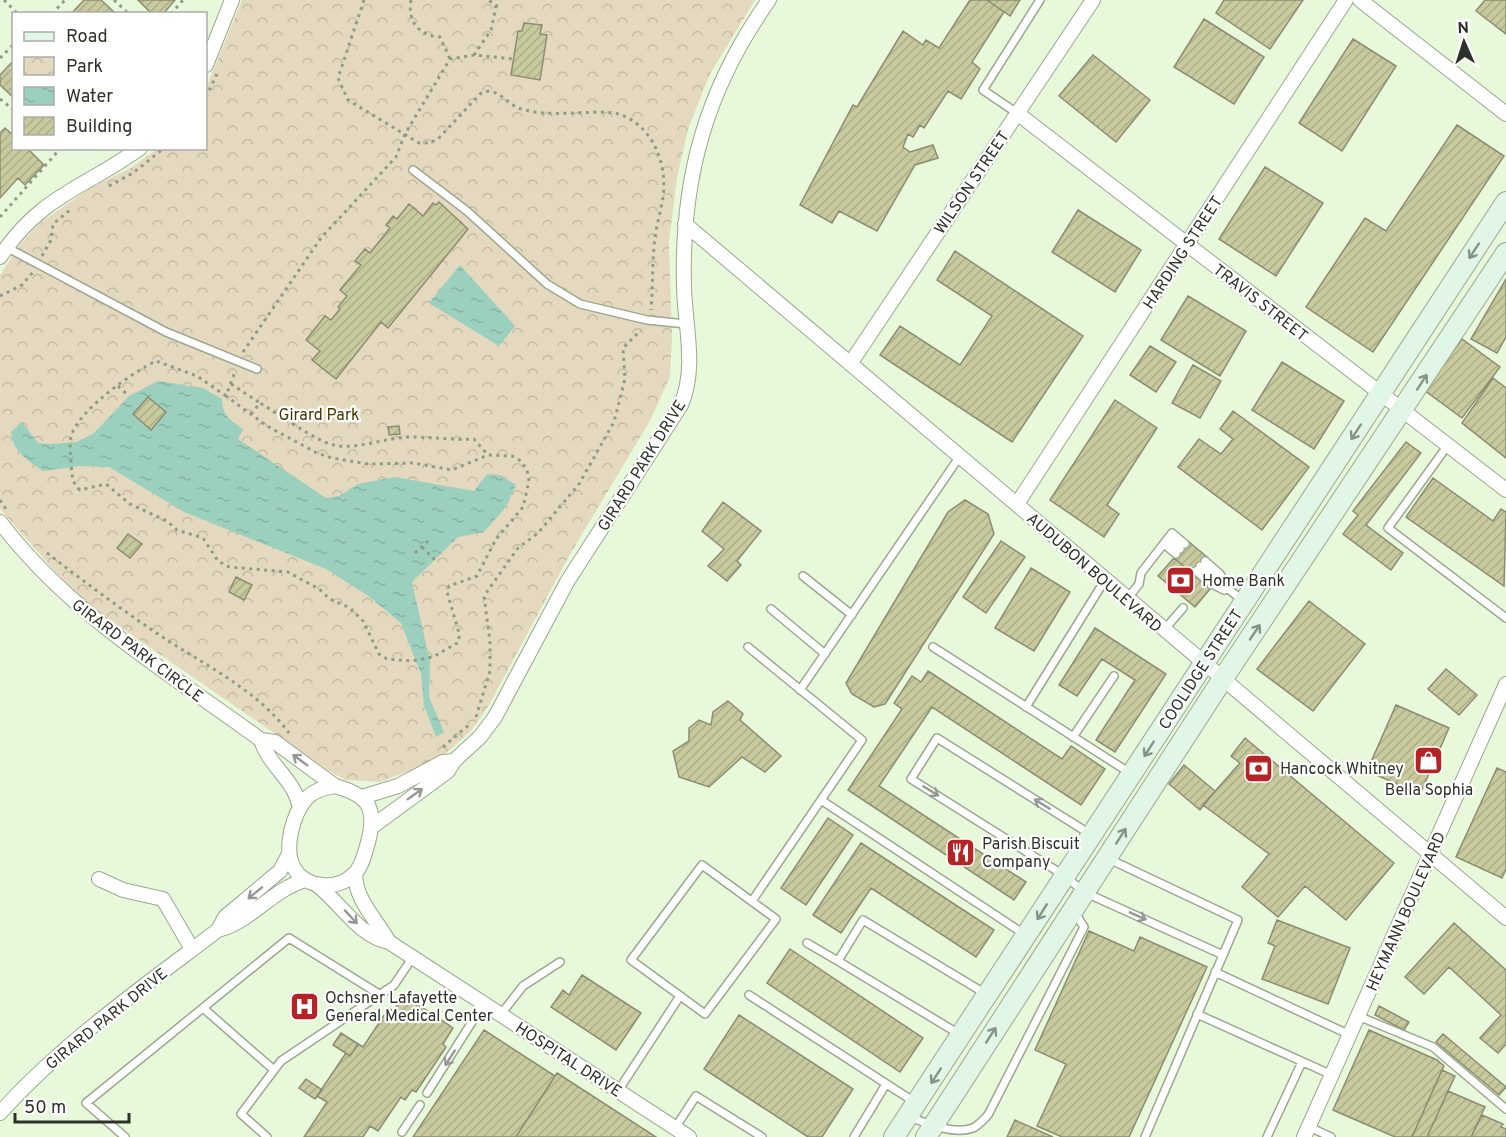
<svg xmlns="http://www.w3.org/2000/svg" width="1506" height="1137" font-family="Overpass,sans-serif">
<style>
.park{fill:url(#park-crowns)}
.water{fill:url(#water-ripples)}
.building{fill:url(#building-hatch);stroke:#8c8d70;stroke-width:1.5}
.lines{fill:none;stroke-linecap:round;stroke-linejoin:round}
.lane-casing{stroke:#9aa88d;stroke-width:10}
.street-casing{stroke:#9aa88d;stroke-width:16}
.secondary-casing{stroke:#9aa88d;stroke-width:22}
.path{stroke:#909b87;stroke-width:3;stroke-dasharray:3 4.5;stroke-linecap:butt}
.lane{stroke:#fff;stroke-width:7}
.street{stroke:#fff;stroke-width:14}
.secondary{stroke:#e1f6e7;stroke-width:20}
.oneway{stroke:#869487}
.oneway2{stroke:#969893}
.labels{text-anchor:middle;stroke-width:4.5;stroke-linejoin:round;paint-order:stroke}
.street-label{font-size:16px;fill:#2c3227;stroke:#fff}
.park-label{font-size:16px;fill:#453400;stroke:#fff}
.poi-label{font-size:16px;fill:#2c3227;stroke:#fff;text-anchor:start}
</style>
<defs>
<pattern id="park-crowns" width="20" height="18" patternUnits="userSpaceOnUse" patternTransform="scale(1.5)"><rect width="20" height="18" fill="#e4d9be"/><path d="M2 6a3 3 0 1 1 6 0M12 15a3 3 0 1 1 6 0" fill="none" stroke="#c4bba3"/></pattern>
<pattern id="water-ripples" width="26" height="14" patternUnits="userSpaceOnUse" patternTransform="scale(1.5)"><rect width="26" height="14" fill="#9bcfbe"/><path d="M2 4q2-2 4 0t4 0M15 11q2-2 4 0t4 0" fill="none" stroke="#86b2a3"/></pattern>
<pattern id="building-hatch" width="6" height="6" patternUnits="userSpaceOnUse" patternTransform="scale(1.5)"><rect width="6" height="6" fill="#c8ca9e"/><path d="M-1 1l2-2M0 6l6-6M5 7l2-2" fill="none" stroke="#acae88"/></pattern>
</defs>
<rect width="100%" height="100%" fill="#e8f8db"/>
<path class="park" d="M242,0h513l-45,74 -21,52 -12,51 -8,65 3,95 -2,40 -20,44 -81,135 -80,149 -18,26 -21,19 -22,14 -48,18 -34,-2 -17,-9 -238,-164 -38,-38 -53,-60v-234l19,-29 21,-23 49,-34 43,-22 25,-18 49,-1v-60z"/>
<path class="water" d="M460,265l55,61 -16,20 -70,-43z
M158,381l45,7 19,11c0,16 9,22 21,30l-5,10 88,59 13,-2 19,-12 37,-7 79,14 13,-17 13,1 16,10 -10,22 -22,25 -26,5 -46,45 18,80 -1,35 15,35 -8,5 -12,-32 -3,-31 -20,-51 -34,-28 -41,-26 -142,-57 -75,-45 -29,-1 -37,5c-16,-11 -30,-19 -32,-39l11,-10 16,21 13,1 25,-2 17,-8 36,-38z"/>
<path class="building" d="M84,0h17l13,12 -43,2z
M138,0h37l-12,14h-11z
M970,0h17l17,12 -32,50 8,7 -19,30 -13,-8 -24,37 -4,-3 -7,12 -5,-3 -5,13 7,5 23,-7 5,13 -23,7 -38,66 -38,-20 -7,12 -32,-18 53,-100 4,2 46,-76 20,14 3,-5 13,8z
M987,0h33l-10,16z
M1224,0h79l-33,49 -54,-36z
M1485,0h21v34l-30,-23z
M1204,19l60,38 -30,47 -60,-37z
M524,23l18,2 -2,9 7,1 -7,45 -29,-5 7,-44h4z
M1353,39l43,27 -54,85 -43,-28z
M1093,55l57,45 -34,42 -57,-46z
M14,60v38l-14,-13v-10z
M1457,125l47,31 -131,196 -67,-45 59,-89 21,13z
M5,128l9,8v12h13l17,17 -19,20 -7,-7 -18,20v-65z
M1265,167l58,36 -47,73 -57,-37z
M439,202l29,27 -80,99 -7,-6 -45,57 -24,-19 8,-9 -14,-11 19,-24 6,4 9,-11 -2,-2 9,-11 -7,-6 21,-25 -6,-4 10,-12 5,4 20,-25 -4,-3 7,-9 4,3 12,-15 14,12 10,-13 3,2z
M1078,210l63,40 -26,42 -63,-40z
M955,251l128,85 -71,106 -132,-87 20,-29 60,39 32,-49 -55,-36z
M1506,279v58l-9,16 -26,-14z
M1188,296l58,35 -26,45 -59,-36z
M1462,339l38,28 -38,51 -38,-28z
M1150,346l26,16 -20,30 -26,-17z
M1282,362l62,39 -30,48 -62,-39z
M1193,365l28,16 -21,37 -28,-15z
M1493,378l13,10v70l-44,-35z
M148,397l18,15 -15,18 -18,-16z
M1115,400l42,28 -50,77 12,9 -15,23 -54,-37z
M1233,411l76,56 -47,63 -84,-63 21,-28 22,15 12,-15 -13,-10z
M399,426l1,8 -11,1 -1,-8z
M1406,442l15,11 -55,72 37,28 -12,17 -48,-36 15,-19 -5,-4z
M1433,478l60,43 8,-12 5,3 -2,74 -98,-69z
M965,500l23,14 6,20 -109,170 -11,3 -22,-13 -6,-11 102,-171z
M723,502l38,29 -24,30 4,4 -14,16 -19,-15 16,-17 -22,-18z
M128,534l14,10 -12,14 -13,-10z
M1001,541l24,16 -39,56 -23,-16z
M1188,541l19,16 -14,17 -19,-16z
M1174,558l36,31 -15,18 -37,-31z
M1031,568l39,24 -36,59 -39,-23z
M236,577l16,8 -8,15 -15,-8z
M1309,601l56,43 -52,67 -56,-42z
M1095,628l71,46 -51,78 -19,-12 39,-60 -33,-21 -25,37 -18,-11z
M1446,669l31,26 -18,20 -31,-26z
M928,671l134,88 9,-13 34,23 -24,36 -149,-98 -53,79 147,96 -12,18 -166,-110 54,-81 -8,-6 18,-27 9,6z
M728,701l15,13 -3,6 41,36 -16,16 -23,-15 -33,30 -30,-10 -6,-26 16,-10v-13l10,-8 12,5 2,-13z
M1396,705l53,23 -29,66 -53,-23z
M1245,738l149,125 -48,57 -41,-34 -27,31 -36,-30 27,-33 -66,-49 37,-42 -9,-7z
M1184,765l31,26 -15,19 -31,-26z
M1497,768l9,4v97l-4,9 -46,-21z
M828,818l25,17 -47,70 -25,-17z
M861,843l133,87 -18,27 -105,-69 -30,45 -28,-18z
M1277,920l73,28 -22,56 -66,-25 13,-33 -7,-3z
M1454,923l52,47v74l-8,9 -18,-15 21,-23 -52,-48 -25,27 -19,-17z
M1089,931l45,20 6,-14 67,30 -78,170h-67l-25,-11 29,-62 -31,-14z
M790,949l133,89 -23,34 -133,-89z
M582,975l59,38 -25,37 -65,-43 12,-17 6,5z
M404,995l49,33 -10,16 3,3 -30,45 -4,-2 -7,10 -4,-3 -23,34 -8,-5 -7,11h-59l23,-35 -10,-6 29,-43 -13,-8 8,-12 22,14 26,-39 4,3z
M1379,1006l30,16 -5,8 -29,-15z
M739,1015l114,74 -31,48h-14l-104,-68z
M484,1030l71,46 -39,61h-103z
M1369,1030l68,30 7,6 -32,71h-17l-62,-27z
M341,1033l17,11 -8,12 -17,-11z
M1443,1034l63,53 -7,8 -63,-53z
M1442,1070l13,6 -28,61h-15z
M557,1073l99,64h-140z
M306,1079l16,11 -7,9 -16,-11z
M306,1079l16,11 -7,9 -16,-11z
M1448,1091l37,16 -14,30h-44z
M1482,1115l21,9 -2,3 5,2v8h-35z
M1015,1120l38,17h-46z"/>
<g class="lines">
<defs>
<path id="lane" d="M1017,113l-34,-23 57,-90
M413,170l54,41 80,73 33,20 67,16 39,4
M6,247l160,85 91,37
M1448,445l-60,83 118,90
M1168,539l12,10
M1164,544l12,10
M1205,561l15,13 7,12
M1200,566l42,34
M1196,571l16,13 12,6
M803,576l49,39
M1127,599l12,-15 2,-11 31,-40 13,11
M771,609l54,45
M1164,630l19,-22
M748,647l114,93 -110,161
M933,647l197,126
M800,690l160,-234
M1026,707l79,-127
M1073,737l41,-61
M821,800l203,134
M1090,834l-153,-96 -26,41 154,97 19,16 139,63
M1109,859l129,61 -93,217
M702,865l74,54 -71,95 -74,-54z
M807,943l31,18
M1215,972l135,63
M749,995l167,108
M203,1008l71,62
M501,1014l22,-28 37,-24
M1197,1014l135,61
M1358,1016l75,31 73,62
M959,1034l-121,-73 25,-41 123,74
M618,1091l62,-95
M427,1093l57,-90
M910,1117c18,7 44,18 63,11 5,-2 11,-9 15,-13l96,-188 -9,-14
M1309,1127l22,10
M675,1128l21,-32 66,41
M402,1132l18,-27
M125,1137l-39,-34 203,-165 90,56
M267,1137l-26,-23 40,-53 113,-76 19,-28
M854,1137l32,-53
M1267,1137l35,-75"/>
<path id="street" d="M1360,0l146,114
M206,65l26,-65
M1017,113l489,377
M685,224l821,694
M0,257c41,-62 85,-69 140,-109
M850,364l243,-364
M1017,504l329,-504
M0,522c71,93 168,150 261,218l14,2 60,44
M261,740c9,28 33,38 39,68
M335,786c37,10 42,25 32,60 -3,10 -6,23 -14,29 -16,16 -48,13 -59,-7 -11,-19 -1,-54 12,-69 8,-9 18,-11 29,-13z
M362,797l36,-11 45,-24 11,-1
M373,826l75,-55 6,-10 26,-24 15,-20 72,-135 114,-177c16,-38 4,-78 3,-118 -3,-109 22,-198 85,-287
M355,874c1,27 21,45 34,68
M99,879l24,11 40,9 29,50
M317,885c24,18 41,51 72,57l300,195
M218,930c33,-8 54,-41 88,-50
M0,1113c63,-70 143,-126 218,-183l7,-13 55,-46 9,-17
M1304,1137l202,-453"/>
<path id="secondary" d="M894,1137l612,-935
M926,1137l296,-457 284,-427"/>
</defs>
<use href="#lane" class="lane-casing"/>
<use href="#street" class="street-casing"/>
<use href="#secondary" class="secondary-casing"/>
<path class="path" d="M4,0l14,14
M114,0l15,14
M364,0l-26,78 10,22 71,43h10l9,-4 42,-45c16,-10 27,11 41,15 31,9 63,1 94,4 36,9 53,49 48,84 -2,13 -6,26 -8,40 -3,24 -2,49 -4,73
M411,0c-4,21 8,36 29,37l10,22
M496,7l3,-7
M52,14l13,-14
M171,14l12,-14
M474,55l17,-25 5,-23 -7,-7
M0,58l14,-14
M206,97l11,-23
M0,99l14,11
M109,186l24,-13 31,-25
M0,217l59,-67 -2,-2
M42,256l9,-16 2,-16 17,-14
M0,296l22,-11 11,-13
M243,352l78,-114 75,-81 9,-23 45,-75 24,-4 39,4
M231,384l29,19
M118,386l11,10
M226,396l-29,-20 -41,-15c-23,11 -79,50 -85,76 -2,8 0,19 0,28 1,10 1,18 9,25l26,-6 24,20 37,17 10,9 26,8 15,23 11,6 59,5 31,17 11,10 20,9 13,13 16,33 8,5 24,2 22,-4 26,-15v-9l-12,-41 2,-6 28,-10 19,-37 27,-32 6,-26 -2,-11 -6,-9 -9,-5 -24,-1 -36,15 -39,-7 -45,1 -36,-6 -15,-5 -50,-27 -41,-30 9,-24
M251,414l9,-11c22,13 44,30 67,40 25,10 57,-6 82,-6 22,0 43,3 65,2l14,16
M0,500l6,9
M422,547l14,14
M47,553c35,27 71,54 108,79 45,31 101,56 134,101
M415,553l13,-12
M476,717l14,-46v-29l-6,-46 34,-48 20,-15 41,-49 35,-62 11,-43 -2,-31 18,-18
M443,747l27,-23"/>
<use href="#lane" class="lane"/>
<use href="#street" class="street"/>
<use href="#secondary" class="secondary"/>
</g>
<defs><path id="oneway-shaft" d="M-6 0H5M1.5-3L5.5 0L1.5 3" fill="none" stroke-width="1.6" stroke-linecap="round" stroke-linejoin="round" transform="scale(1.5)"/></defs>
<g class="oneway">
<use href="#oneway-shaft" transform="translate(1474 251) rotate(123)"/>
<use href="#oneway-shaft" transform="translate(1422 382) rotate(-57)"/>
<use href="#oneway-shaft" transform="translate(1356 432) rotate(123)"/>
<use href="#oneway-shaft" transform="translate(1255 632) rotate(-56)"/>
<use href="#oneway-shaft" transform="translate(1149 749) rotate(123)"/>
<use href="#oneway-shaft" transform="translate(1121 836) rotate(-57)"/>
<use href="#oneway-shaft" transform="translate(1042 912) rotate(122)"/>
<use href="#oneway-shaft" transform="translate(991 1035) rotate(-57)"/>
<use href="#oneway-shaft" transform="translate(936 1076) rotate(123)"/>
</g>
<g class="oneway2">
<use href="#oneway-shaft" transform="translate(300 760) rotate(-144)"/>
<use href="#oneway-shaft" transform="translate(931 791) rotate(32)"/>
<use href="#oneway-shaft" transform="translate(415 794) rotate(-35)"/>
<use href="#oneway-shaft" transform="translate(1042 804) rotate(-148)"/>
<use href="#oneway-shaft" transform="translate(255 893) rotate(141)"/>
<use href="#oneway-shaft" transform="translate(1138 916) rotate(24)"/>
<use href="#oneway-shaft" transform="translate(351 917) rotate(47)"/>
<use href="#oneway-shaft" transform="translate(450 1058) rotate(123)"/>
</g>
<defs>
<symbol id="bank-square" viewBox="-11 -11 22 22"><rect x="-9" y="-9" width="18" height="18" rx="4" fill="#b42426" stroke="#fff"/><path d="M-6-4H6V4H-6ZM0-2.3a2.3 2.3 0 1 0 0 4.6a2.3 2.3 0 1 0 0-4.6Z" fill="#fff"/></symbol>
<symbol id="shop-square" viewBox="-11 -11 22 22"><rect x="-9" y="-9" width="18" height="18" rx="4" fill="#b42426" stroke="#fff"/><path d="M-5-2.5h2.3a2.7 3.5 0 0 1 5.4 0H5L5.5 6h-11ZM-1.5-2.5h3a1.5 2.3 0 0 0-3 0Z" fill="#fff"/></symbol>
<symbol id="restaurant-square" viewBox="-11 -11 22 22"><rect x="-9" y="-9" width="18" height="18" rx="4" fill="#b42426" stroke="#fff"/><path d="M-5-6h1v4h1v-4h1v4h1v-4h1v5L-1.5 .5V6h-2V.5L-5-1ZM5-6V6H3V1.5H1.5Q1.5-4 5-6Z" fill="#fff"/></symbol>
<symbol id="hospital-square" viewBox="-11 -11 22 22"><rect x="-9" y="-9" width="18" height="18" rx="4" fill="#b42426" stroke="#fff"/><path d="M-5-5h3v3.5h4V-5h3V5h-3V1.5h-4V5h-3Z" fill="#fff"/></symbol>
</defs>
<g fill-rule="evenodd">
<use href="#bank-square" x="1164" y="564" width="33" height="33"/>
<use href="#shop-square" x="1412" y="744" width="33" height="33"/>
<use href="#bank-square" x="1242" y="752" width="33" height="33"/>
<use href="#restaurant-square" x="944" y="836" width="33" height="33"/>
<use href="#hospital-square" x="288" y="990" width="33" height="33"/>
</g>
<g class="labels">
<g class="street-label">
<text transform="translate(971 182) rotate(-56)" y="6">WILSON STREET</text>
<text transform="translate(1182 252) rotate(-57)" y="6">HARDING STREET</text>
<text transform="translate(1261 302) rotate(38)" y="6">TRAVIS STREET</text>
<text transform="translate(641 465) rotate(-58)" y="6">GIRARD PARK DRIVE</text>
<text transform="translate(1095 572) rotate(41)" y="6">AUDUBON BOULEVARD</text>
<text transform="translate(138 650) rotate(37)" y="6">GIRARD PARK CIRCLE</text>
<text transform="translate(1200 669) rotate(-57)" y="6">COOLIDGE STREET</text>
<text transform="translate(1405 911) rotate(-66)" y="6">HEYMANN BOULEVARD</text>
<text transform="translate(106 1018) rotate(-39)" y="6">GIRARD PARK DRIVE</text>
<text transform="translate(569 1059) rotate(33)" y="6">HOSPITAL DRIVE</text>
</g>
<g class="park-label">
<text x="319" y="420">Girard Park</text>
</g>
<g class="poi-label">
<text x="1202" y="586">Home Bank</text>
<text x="1280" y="774">Hancock Whitney</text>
<text x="1429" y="795" text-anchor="middle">Bella Sophia</text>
<text x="982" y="849">Parish Biscuit<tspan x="982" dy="18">Company</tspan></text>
<text x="325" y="1003">Ochsner Lafayette<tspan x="325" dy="18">General Medical Center</tspan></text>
</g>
</g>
<rect x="12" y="12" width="195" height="138" fill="#ffffff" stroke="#abada9" stroke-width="1.5"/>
<rect x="24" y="32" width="30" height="9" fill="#e1f6e7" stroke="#abada9" stroke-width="1.5"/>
<text x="66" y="42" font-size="18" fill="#2c3227">Road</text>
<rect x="24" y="57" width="30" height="18" fill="url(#park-crowns)" stroke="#abada9" stroke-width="1.5"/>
<text x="66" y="72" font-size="18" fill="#2c3227">Park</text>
<rect x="24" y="87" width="30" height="18" fill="url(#water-ripples)" stroke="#abada9" stroke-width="1.5"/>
<text x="66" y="102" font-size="18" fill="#2c3227">Water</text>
<rect x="24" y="117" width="30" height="18" fill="url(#building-hatch)" stroke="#abada9" stroke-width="1.5"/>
<text x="66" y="132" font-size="18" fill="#2c3227">Building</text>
<g transform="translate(1464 42) rotate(357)" stroke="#ffffff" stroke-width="4.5" paint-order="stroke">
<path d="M0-4.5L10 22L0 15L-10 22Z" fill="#2c3227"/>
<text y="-9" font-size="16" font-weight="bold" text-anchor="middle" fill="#2c3227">N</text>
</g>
<path d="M15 1113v9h114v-9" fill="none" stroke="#2c3227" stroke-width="3"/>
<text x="24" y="1113" font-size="18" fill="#2c3227" stroke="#ffffff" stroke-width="4.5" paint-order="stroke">50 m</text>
</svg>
